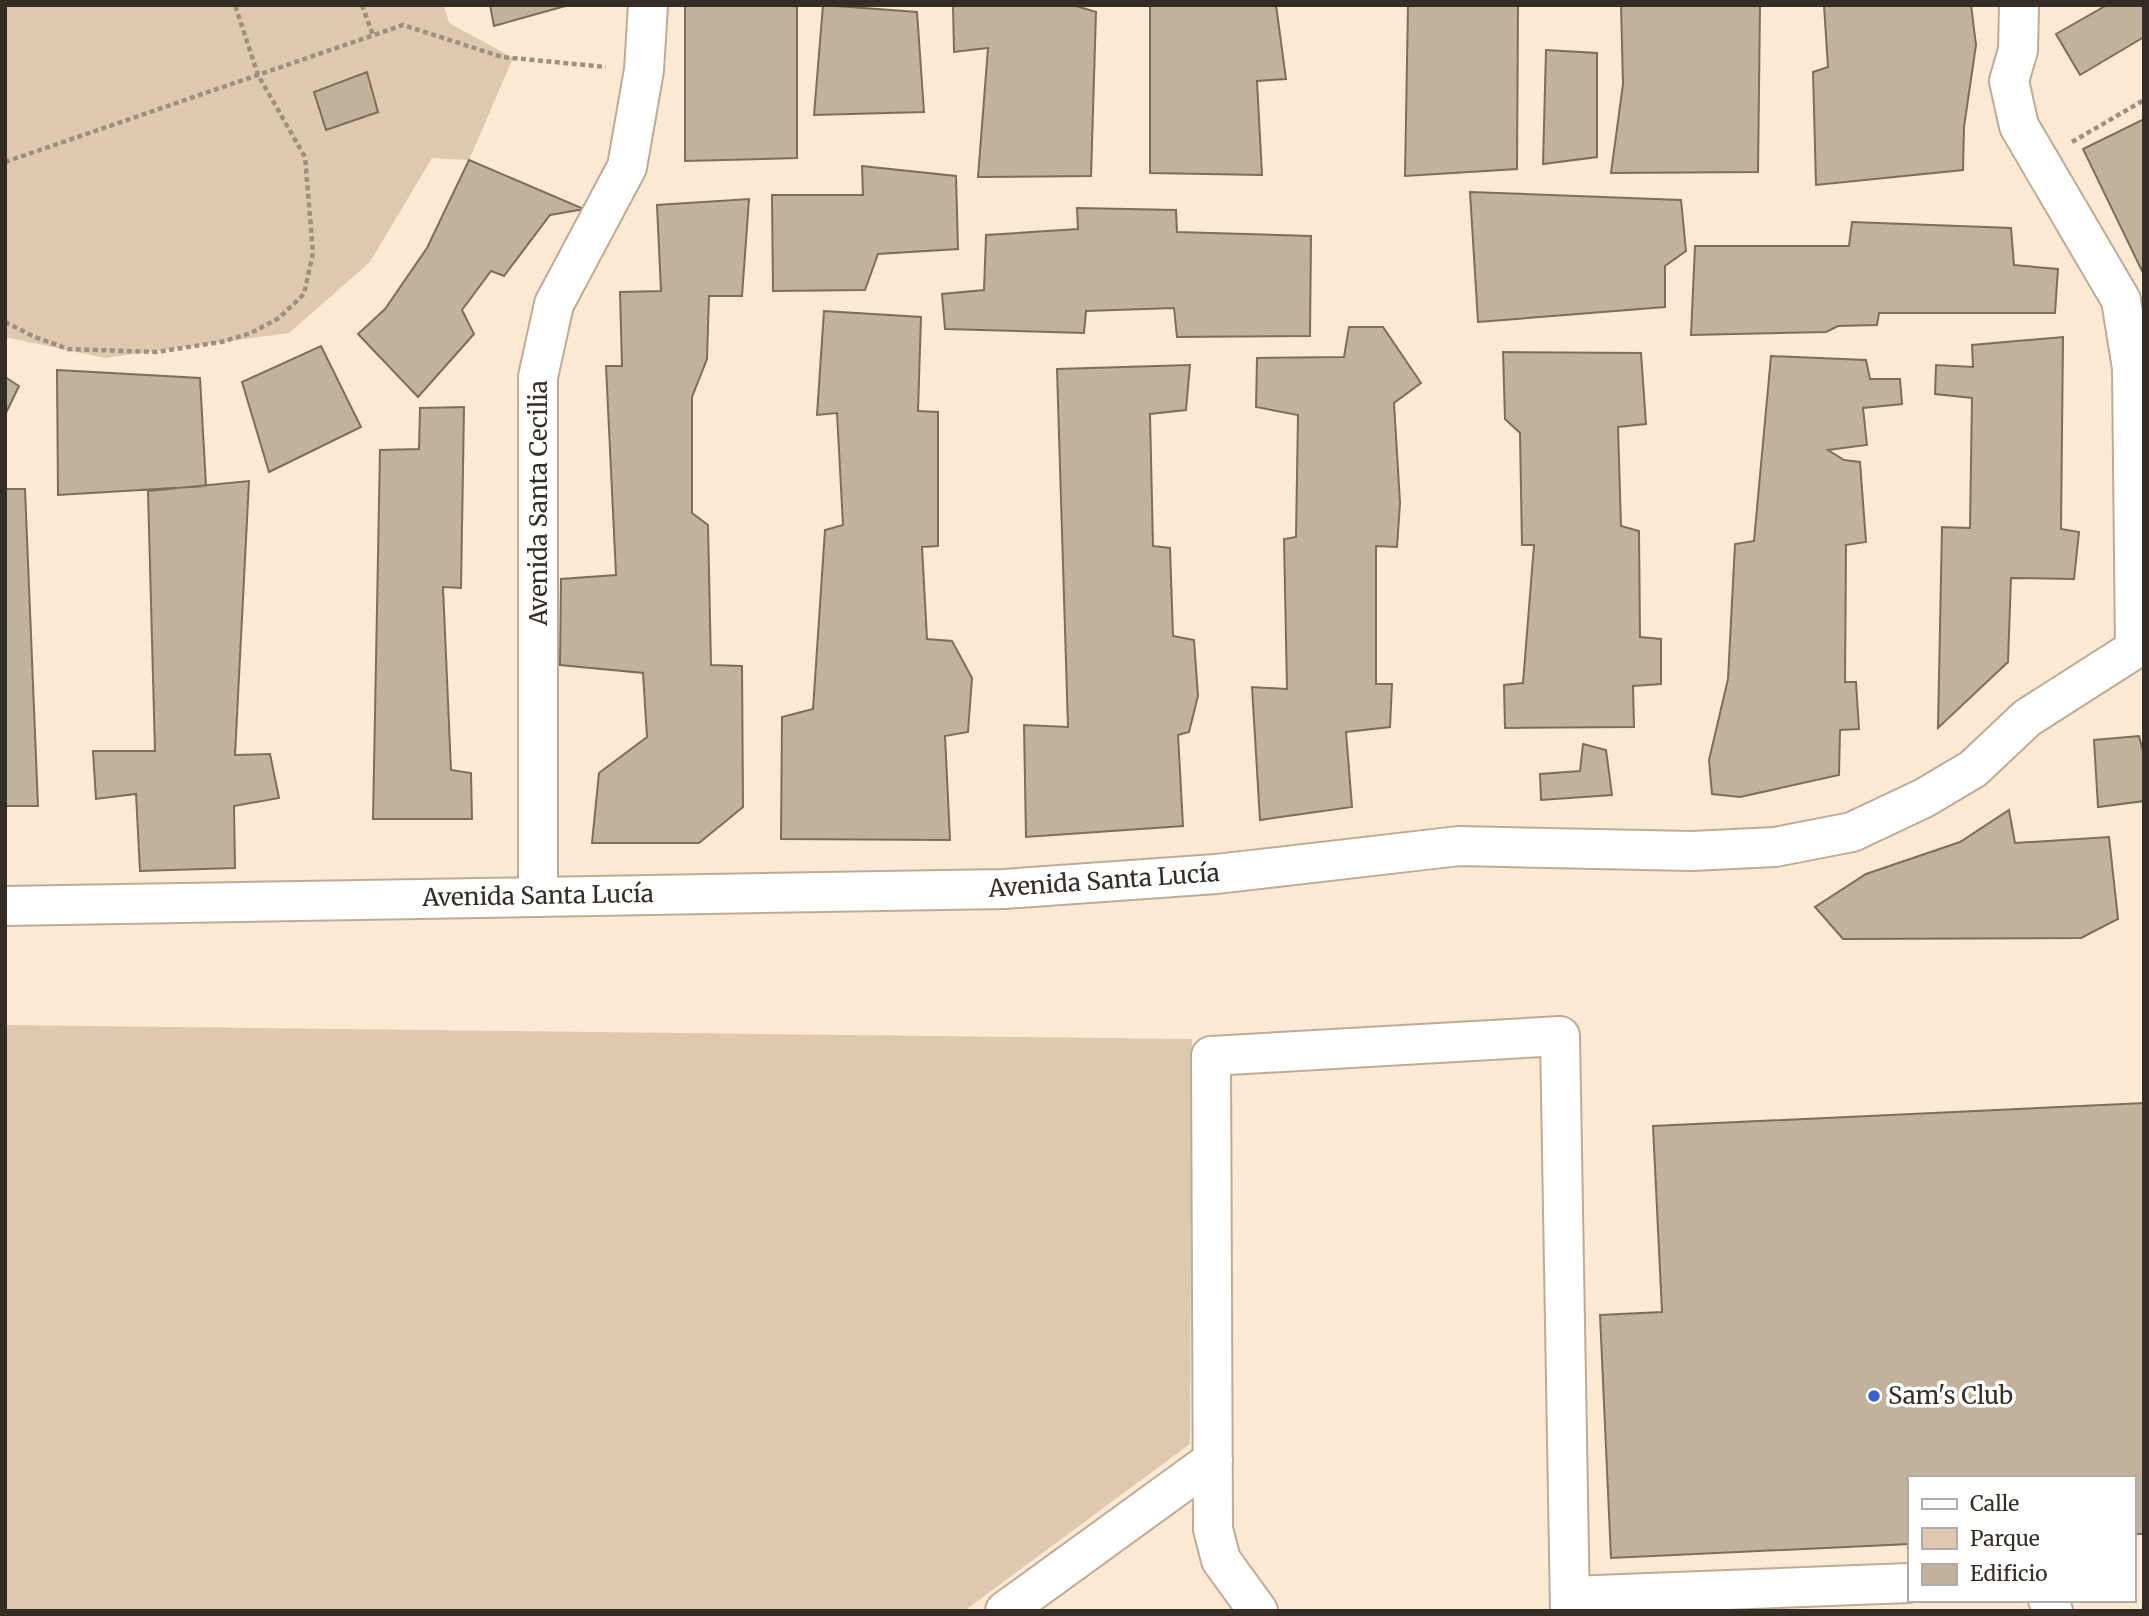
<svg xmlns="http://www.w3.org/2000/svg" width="2149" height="1616" font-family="Merriweather,serif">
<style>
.green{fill:#dec8af}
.building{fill:#c2b19b;stroke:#7d6d59;stroke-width:2}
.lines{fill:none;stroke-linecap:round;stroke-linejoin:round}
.minor-casing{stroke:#bdab96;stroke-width:42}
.path{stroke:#9e9081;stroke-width:4.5;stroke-dasharray:5 3.5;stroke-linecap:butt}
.minor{stroke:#fff;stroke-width:38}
.poi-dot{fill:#3c60d2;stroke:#fff;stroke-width:2.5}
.labels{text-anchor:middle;stroke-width:7;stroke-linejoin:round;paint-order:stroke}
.street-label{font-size:24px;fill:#342d25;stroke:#fff}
.poi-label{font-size:24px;fill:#342d25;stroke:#fff;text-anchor:start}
</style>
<rect width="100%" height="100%" fill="#fce9d3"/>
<path class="green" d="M5,5h439l5,18 64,35 -44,102 -37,-2 -62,104 -81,71 -184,25 -100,-21z
M5,1025l1187,14 -2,405 -226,167h-959z"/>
<path class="building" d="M490,5h79l-75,21z
M685,5h112v153l-112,3z
M823,5l94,7 7,100 -110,3z
M953,5h120l23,7 -5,164 -113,1 10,-129 -34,4z
M1150,5h126l10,74 -29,2 5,94 -112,-2z
M1408,5h110l-1,164 -112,7z
M1621,5h139l-2,167 -147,1 12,-89z
M1824,5h147l5,40 -12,82 -1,43 -147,15 -3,-113 15,-5z
M2107,5h37v32l-64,38 -24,-41z
M1546,50l51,3v104l-54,7z
M367,72l11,40 -52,18 -12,-38z
M2144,119v156l-61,-126z
M469,160l115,49 -34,6 -46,61 -13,-5 -29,39 12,24 -56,63 -60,-63 27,-25 42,-61z
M862,166l94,10 2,73 -80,5 -13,36 -92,1 -1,-96h91z
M1470,192l211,8 5,51 -21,15v41l-187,15z
M749,199l-7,97h-33l-2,63 -15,38v116l16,12 3,140 31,1 1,141 -44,36h-107l7,-70 48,-36 -4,-64 -83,-8 1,-86 55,-4 -10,-209h16l-2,-74 41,-1 -4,-86z
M1077,208l99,2 1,22 134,4 -1,100 -133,1 -3,-29 -88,3 -2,22 -139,-4 -3,-35 42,-4 2,-55 92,-6z
M1852,222l159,6 3,37 44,4 -3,44h-176l-2,12 -39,1 -12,6 -135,3 4,-89h154z
M824,311l97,6 -3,94 20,1v134l-16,1 5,92 25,2 20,37 -4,54 -23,4 5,104 -169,-1 1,-122 31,-8 12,-179 18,-5 -6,-112 -20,2z
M1349,327h34l38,56 -27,20 6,100 -3,44 -21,-1v138h16l-2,43 -44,5 6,75 -92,13 -8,-133 35,2 -3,-150 12,-2 2,-122 -42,-8 1,-49 87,-1z
M2063,337l-2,192 18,3 -5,47 -63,-1 -3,84 -70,66 4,-201 28,1 2,-130 -37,-4 1,-29 37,2 -1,-22z
M321,346l40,81 -92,45 -27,-90z
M1503,352l138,1 5,71 -28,3 3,99 18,5 1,106 21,2v45l-28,2 1,41 -129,1 -1,-43 19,-2 11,-138h-12l-2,-112 -15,-14z
M1771,356l95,4 4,19h30l2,25 -39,4 4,37 -39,5 16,10 16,2 6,80 -20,3 -1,137h11l3,47 -19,1 -1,45 -99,22 -28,-3 -3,-34 19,-81 7,-135 19,-3z
M1190,365l-4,45 -36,4 3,132 17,2 3,88 21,4 4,56 -9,36 -11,3 5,91 -157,11 -2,-112 44,2 -11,-358z
M57,370l143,8 6,108 -148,9z
M5,377l14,9 -14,29z
M464,407l-3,181 -18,-1 8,183 20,3 1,46h-99l7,-369 39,-1 1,-41z
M249,481l-14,274 35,-1 9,44 -45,8 1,62 -95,3 -4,-77 -40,5 -3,-48h62l-7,-260z
M5,489h20l13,317h-33z
M2139,736l5,19v46l-46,6 -4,-67z
M1583,744l23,6 6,45 -71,5 -1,-26 40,-3z
M2009,810l6,33 94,-6 9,82 -37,19 -238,1 -28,-32 51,-33 94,-32z
M2144,1103v431h-11v-56h-224v66l-298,14 -11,-243 62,-3 -9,-186z"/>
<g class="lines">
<defs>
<path id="minor" d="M2019,5l-1,45 -9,31 10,45 102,174 11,68 3,281
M538,896v-519l16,-73 73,-137 17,-97 4,-65
M5,906l999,-17 212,-15 243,-28 233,5 83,-4 77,-15 72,-34 49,-29 54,-51 108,-69 9,-3
M1570,1596l339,-13
M2048,1600l5,11
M1005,1611l208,-151
M1258,1611l-37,-51 -8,-31 -2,-473 349,-20 10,575"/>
</defs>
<use href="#minor" class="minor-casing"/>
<path class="path" d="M362,5l11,30
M2072,142l72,-42
M5,162l398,-137 99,32 104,10
M5,322l30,15 33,12 88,3 65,-10 30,-9 28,-15 25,-24 9,-41 -8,-96 -47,-82 -23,-70"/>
<use href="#minor" class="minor"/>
</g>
<circle class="poi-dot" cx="1874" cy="1396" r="7"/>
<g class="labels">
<g class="street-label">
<text transform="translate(539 503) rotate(-90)" y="8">Avenida Santa Cecilia</text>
<text transform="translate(1104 881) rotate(-4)" y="8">Avenida Santa Lucía</text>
<text transform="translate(538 896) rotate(-1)" y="8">Avenida Santa Lucía</text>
</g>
<g class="poi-label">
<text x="1888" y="1404">Sam's Club</text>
</g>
</g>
<rect width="2149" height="1616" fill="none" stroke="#342d25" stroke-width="14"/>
<rect x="1908" y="1476" width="228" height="126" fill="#ffffff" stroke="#aeaba8" stroke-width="2"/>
<rect x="1922" y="1499" width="35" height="10" fill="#ffffff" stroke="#aeaba8" stroke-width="2"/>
<text x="1970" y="1511" font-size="21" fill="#342d25">Calle</text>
<rect x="1922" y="1528" width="35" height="21" fill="#dec8af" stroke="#aeaba8" stroke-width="2"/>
<text x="1970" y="1546" font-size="21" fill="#342d25">Parque</text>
<rect x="1922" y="1564" width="35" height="21" fill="#c2b19b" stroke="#aeaba8" stroke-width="2"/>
<text x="1970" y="1581" font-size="21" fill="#342d25">Edificio</text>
</svg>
